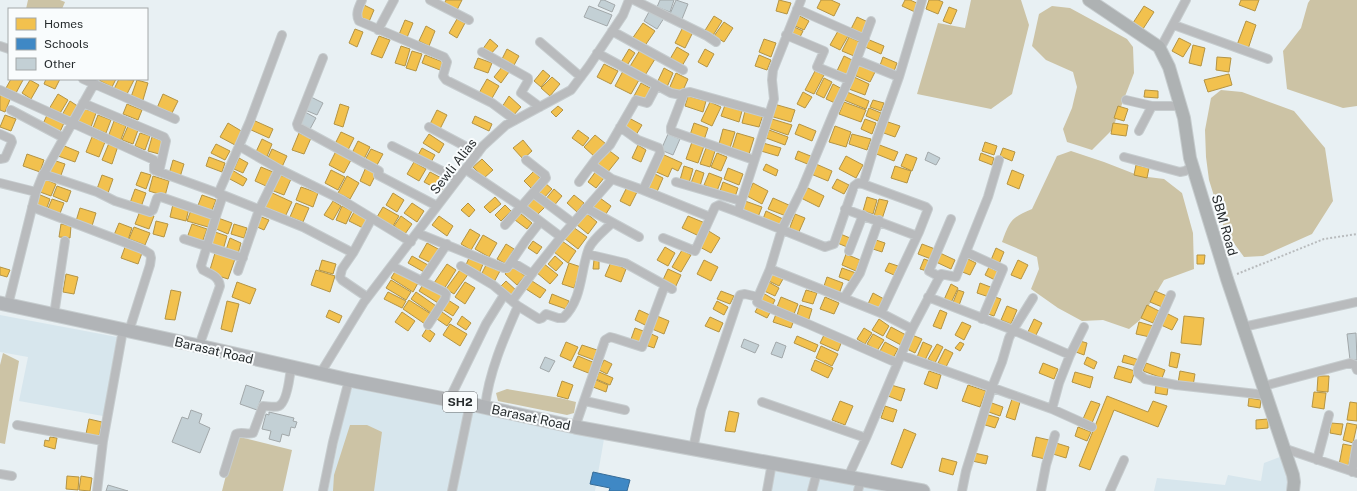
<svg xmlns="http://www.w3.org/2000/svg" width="1357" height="491" font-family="'Public Sans',sans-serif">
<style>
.built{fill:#d7e6ed}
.water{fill:#ccc3a5}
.homes{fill:#f2c14e;stroke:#b49444}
.schools{fill:#3f88c5;stroke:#376c97}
.building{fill:#c3d0d5;stroke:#a2a8aa}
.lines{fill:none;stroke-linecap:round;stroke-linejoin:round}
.street-casing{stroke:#c6ccce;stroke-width:10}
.secondary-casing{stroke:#c6ccce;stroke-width:14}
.primary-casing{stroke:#c6ccce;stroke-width:15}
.path{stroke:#b8bbbd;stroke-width:2;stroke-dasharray:2 2;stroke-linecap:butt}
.street{stroke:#b9bbbd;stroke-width:8}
.secondary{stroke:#aeb2b3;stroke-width:12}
.primary{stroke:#b1b4b7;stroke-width:13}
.labels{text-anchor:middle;stroke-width:4;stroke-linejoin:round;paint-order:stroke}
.shield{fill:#f9fcfd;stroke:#65696b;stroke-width:1}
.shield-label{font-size:12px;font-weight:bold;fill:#252a2c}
.street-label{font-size:13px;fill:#252a2c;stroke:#f9fcfd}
</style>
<rect width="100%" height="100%" fill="#e8f0f3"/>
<path class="built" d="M0,315l117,22 -14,79 -84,-15 9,-44 -28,-5z
M354,385l250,54 -9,52h-267l19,-91z
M1285,455l11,36h-142l3,-13 68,7 3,-10 33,6 3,-18z
M773,471l118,20h-122z"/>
<path class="water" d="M28,0h32l5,2 -3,7h-36z
M971,0h50l8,25 -17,69 -21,15 -74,-15 21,-71 27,5z
M1310,0h47v106l-14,2 -56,-19 -4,-38 18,-23 7,-25z
M1052,6l18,2 57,31 6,8 1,26 -22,57 -20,20 -25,-8 -4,-13 9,-21 5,-21 -4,-15 -27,-12 -14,-14 7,-32z
M1221,90l21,2 52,19 31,37 8,53 -21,33 -49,22 -19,1 -19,-26 -16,-51 -3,-23 -1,-27 6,-32z
M1071,151l33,11 36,14 24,3 18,14 11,40 1,36 -30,11 -24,40 -11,9 -26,-9 -21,1 -24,-13 -27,-19 8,-20 -2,-12 -35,-15c8,-22 9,-24 30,-33l25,-53z
M3,353l16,8 -14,83 -5,-1v-78z
M507,389l53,9 16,4 -2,11 -7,2 -69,-14 -2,-8z
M350,425h17l15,7 -8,59h-41l1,-16z
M236,436l56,14 -9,41h-61z"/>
<path class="homes" d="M446,0h16l-5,10 -13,-6z
M779,0l12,3 -4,11 -11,-3z
M821,0h10l9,4 -6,12 -17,-8z
M905,0h5l9,4 -4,8 -13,-6z
M929,0h9l5,2 -5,12 -12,-5z
M1241,0h18l-4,11 -16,-6z
M364,5l10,5 -6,14 -10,-4z
M1144,6l10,6 -13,20 -10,-6z
M949,7l8,3 -6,14 -8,-3z
M798,15l11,6 -5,9 -11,-5z
M714,16l8,5 -10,16 -8,-5z
M857,17l11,5 -7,14 -11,-5z
M457,19l8,4 -8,15 -8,-5z
M405,20l8,3 -7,17 -8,-3z
M1246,21l10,4 -8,24 -11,-4z
M724,22l9,6 -9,14 -10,-6z
M643,23l12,8 -11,16 -12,-8z
M426,26l9,5 -6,15 -10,-5z
M792,26l11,5 -4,8 -11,-5z
M683,27l10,5 -8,16 -10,-5z
M355,29l8,3 -6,15 -8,-4z
M838,31l10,5 -8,14 -10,-5z
M379,36l11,4 -8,18 -11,-4z
M849,37l11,5 -6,14 -12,-5z
M1179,38l12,6 -8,13 -11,-6z
M490,39l8,7 -9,10 -7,-6z
M764,39l12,4 -5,14 -12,-5z
M867,39l17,7 -3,8 -18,-8z
M1193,45l12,3 -4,18 -12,-3z
M401,46l9,3 -5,17 -10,-3z
M677,47l12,7 -7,12 -12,-7z
M507,49l12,7 -6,11 -12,-6z
M629,49l6,4 -9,14 -6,-3z
M705,49l9,5 -7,13 -9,-5z
M640,50l15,9 -11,18 -15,-9z
M412,51l10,3 -6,17 -10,-3z
M425,55l18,7 -3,8 -18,-7z
M759,55l12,5 -4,10 -12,-4z
M844,56l10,5 -7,17 -11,-5z
M883,57l14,6 -4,11 -14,-6z
M1217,57l14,1 -2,14 -13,-2z
M478,58l14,5 -4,10 -14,-5z
M604,64l14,7 -7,13 -14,-7z
M859,65l16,7 -5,10 -16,-7z
M502,67l7,5 -8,11 -7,-6z
M664,68l9,5 -6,14 -10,-4z
M543,70l7,6 -9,11 -7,-6z
M623,71l16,9 -8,14 -16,-8z
M815,71l9,4 -10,19 -9,-4z
M676,73l12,6 -7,16 -12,-6z
M1229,74l3,11 -24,7 -4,-12z
M552,77l8,7 -10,12 -9,-8z
M854,77l15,7 -4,11 -16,-6z
M824,78l8,4 -8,16 -8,-4z
M11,79h10l2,1 -7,13 -10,-5z
M46,79h14l-5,10 -11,-5z
M100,79h16l-4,8 -12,-6z
M119,79l15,1 -7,14 -13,-5z
M487,79l12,7 -8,14 -12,-7z
M30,80l9,5 -8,14 -9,-6z
M137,80l11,3 -5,17 -12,-3z
M641,83l13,7 -7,13 -13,-7z
M833,84l9,5 -7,14 -9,-4z
M1145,90l13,1v7l-14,-1z
M803,92l9,5 -7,11 -8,-4z
M847,92l22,9 -3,8 -22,-9z
M0,93l11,4 -6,15 -5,-2z
M58,94l10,6 -9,15 -10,-6z
M163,94l15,7 -7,14 -14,-7z
M509,96l12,11 -9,10 -10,-10z
M688,96l18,5 -3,11 -18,-6z
M873,100l11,3 -3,8 -11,-4z
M70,101l9,6 -8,13 -9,-5z
M710,102l11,5 -9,19 -11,-5z
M844,102l22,8 -5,12 -22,-8z
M127,104l15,6 -4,10 -15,-6z
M340,104l9,3 -6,20 -9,-3z
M774,104l21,6 -4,12 -21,-6z
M725,105l17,6 -3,11 -18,-6z
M558,106l5,4 -7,7 -5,-5z
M1118,106l10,3 -4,12 -10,-3z
M83,108l13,5 -5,14 -13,-5z
M869,108l12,5 -3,8 -12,-5z
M437,110l10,5 -7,14 -10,-5z
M745,111l18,4 -4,12 -17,-4z
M5,115l11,4 -5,12 -11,-4z
M47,115l17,8 -5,11 -17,-8z
M98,115l13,5 -5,13 -13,-5z
M475,116l17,8 -3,7 -17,-8z
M629,118l13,7 -6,10 -12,-7z
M772,119l20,6 -4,10 -20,-7z
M865,119l11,4 -4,11 -11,-5z
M253,120l20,9 -4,9 -20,-9z
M114,121l12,5 -6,16 -12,-5z
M885,121l15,5 -5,11 -14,-5z
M228,123l15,9 -8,13 -15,-8z
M694,123l14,5 -4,12 -14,-5z
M1113,123l15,2 -2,11 -15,-2z
M799,124l17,7 -4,10 -17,-7z
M128,126l10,4 -5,14 -11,-4z
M835,126l16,6 -5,15 -17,-5z
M723,129l12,3 -5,16 -11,-4z
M578,130l11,8 -6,8 -11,-8z
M769,130l19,7 -3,8 -19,-7z
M341,132l13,6 -6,12 -13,-6z
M140,133l10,3 -5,14 -10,-4z
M299,133l12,5 -7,16 -12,-4z
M737,133l17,5 -5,16 -17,-5z
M429,134l15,10 -5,9 -16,-10z
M852,134l19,5 -4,11 -18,-6z
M595,135l11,9 -11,13 -11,-10z
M92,137l13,5 -6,15 -13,-5z
M152,137l11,4 -4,13 -11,-3z
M262,139l10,5 -6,15 -11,-5z
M523,140l9,11 -9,8 -10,-11z
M358,141l12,6 -6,12 -12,-6z
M692,142l12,4 -6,17 -12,-4z
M985,142l12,4 -3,9 -12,-4z
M109,143l9,3 -6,18 -10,-4z
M763,143l18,5 -3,8 -17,-5z
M216,144l14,7 -5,9 -14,-7z
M877,144l21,8 -4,9 -20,-8z
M62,145l17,7 -4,10 -17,-6z
M638,145l8,5 -5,12 -9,-4z
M422,148l13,7 -5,9 -13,-7z
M706,148l9,3 -5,16 -10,-3z
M1003,148l12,4 -3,9 -12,-5z
M272,149l15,7 -5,11 -15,-7z
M371,149l12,5 -6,11 -12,-5z
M607,149l12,9 -12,15 -12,-10z
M336,151l15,9 -7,13 -15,-8z
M798,151l15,6 -3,8 -15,-6z
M717,153l10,4 -6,14 -10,-4z
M981,153l13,5 -2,7 -13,-5z
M27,154l17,6 -4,12 -17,-6z
M662,154l20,9 -4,8 -6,-3 -4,9 -14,-6z
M906,154l11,4 -5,13 -11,-5z
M846,156l17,9 -7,13 -17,-9z
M209,157l16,6 -3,9 -16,-6z
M239,158l9,5 -5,10 -9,-4z
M482,159l11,11 -9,8 -11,-11z
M53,160l12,4 -5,14 -12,-4z
M173,160l11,4 -4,13 -11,-3z
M414,162l12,7 -7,12 -12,-7z
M766,164l12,6 -2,6 -13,-6z
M816,164l16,7 -4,10 -17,-7z
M1136,165l13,3 -2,10 -13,-3z
M684,166l9,3 -4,14 -9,-3z
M895,166l16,5 -4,12 -16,-5z
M261,167l12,5 -7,14 -11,-5z
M366,167l11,5 -7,14 -10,-5z
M728,168l15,6 -4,11 -15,-6z
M232,170l15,9 -4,7 -15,-8z
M331,170l14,7 -7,13 -13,-7z
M696,170l8,3 -4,13 -9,-3z
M1012,170l12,5 -5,14 -12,-5z
M534,171l7,8 -10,9 -7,-7z
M596,171l8,7 -8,10 -8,-6z
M141,172l10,3 -5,14 -10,-4z
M430,172l17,9 -6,10 -17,-9z
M653,173l10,5 -7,16 -11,-5z
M709,173l13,5 -5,13 -13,-6z
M277,174l14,5 -7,16 -13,-5z
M102,175l11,4 -5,14 -11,-4z
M153,176l16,5 -4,15 -16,-5z
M347,176l12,7 -9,16 -12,-6z
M45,179l11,5 -5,12 -11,-4z
M837,179l12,6 -5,9 -12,-6z
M723,182l15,6 -3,9 -15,-6z
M545,183l7,6 -9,10 -7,-5z
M753,183l15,8 -6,13 -15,-8z
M57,186l14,5 -4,11 -14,-6z
M301,187l17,6 -5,14 -17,-7z
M627,187l10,5 -7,14 -10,-5z
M806,187l18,9 -5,11 -18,-9z
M135,189l11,4 -5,14 -11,-4z
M554,189l8,7 -9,11 -8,-7z
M270,192l22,10 -7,15 -22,-10z
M393,193l11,7 -7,12 -11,-7z
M38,194l12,5 -4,11 -12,-5z
M202,195l14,5 -5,13 -14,-5z
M574,195l10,8 -7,9 -10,-9z
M495,197l6,7 -11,9 -6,-6z
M536,197l10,9 -11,11 -10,-9z
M867,197l10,3 -4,14 -10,-3z
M600,198l11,8 -7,11 -12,-8z
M773,198l18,8 -5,10 -18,-7z
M52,199l12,4 -5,13 -12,-5z
M879,199l9,2 -6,18 -8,-3z
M333,201l8,5 -8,14 -9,-5z
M745,201l17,6 -4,10 -16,-6z
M296,203l13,5 -6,14 -13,-5z
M412,203l12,8 -7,11 -13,-9z
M468,203l7,7 -6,7 -8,-7z
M173,204l16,4 -3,13 -16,-4z
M505,205l6,6 -10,10 -6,-6z
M342,206l10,5 -6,13 -10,-4z
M383,207l16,9 -6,10 -16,-9z
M80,208l16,5 -4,13 -16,-5z
M191,210l21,6 -4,11 -21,-6z
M140,211l14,5 -5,13 -14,-5z
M766,211l17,8 -3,7 -17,-7z
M354,212l14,7 -5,9 -14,-7z
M585,212l12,10 -9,12 -12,-10z
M520,213l12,10 -5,6 -12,-9z
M795,214l10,4 -7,16 -9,-4z
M259,216l10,4 -5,10 -9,-4z
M401,216l11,8 -7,10 -11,-8z
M439,216l14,10 -6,10 -15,-11z
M688,216l17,7 -6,13 -17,-8z
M218,218l14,5 -4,11 -14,-6z
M156,221l12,3 -4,13 -11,-3z
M119,223l13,5 -4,12 -14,-5z
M61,224l10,2 -1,12 -11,-1z
M192,224l15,5 -5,14 -15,-5z
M234,224l13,4 -3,10 -13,-4z
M134,227l16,6 -5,12 -16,-6z
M573,227l14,10 -9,12 -14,-11z
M470,229l10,6 -9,15 -10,-6z
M707,230l13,8 -9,15 -13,-7z
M212,231l15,5 -4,14 -15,-5z
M838,233l12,5 -3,9 -12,-5z
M483,235l14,8 -8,14 -14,-8z
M230,238l11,5 -3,11 -12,-4z
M876,240l9,3 -3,9 -9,-3z
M533,241l9,6 -5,7 -9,-6z
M562,241l14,10 -8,12 -14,-11z
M427,243l13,7 -7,14 -14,-7z
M506,244l8,5 -8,15 -9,-5z
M922,244l13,5 -4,10 -13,-5z
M125,247l17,6 -4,11 -17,-6z
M665,247l10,6 -7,13 -11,-6z
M996,248l8,4 -5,12 -8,-4z
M682,250l9,5 -10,17 -9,-5z
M215,253l20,6 -7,20 -19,-6z
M940,253l15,7 -4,9 -15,-7z
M846,254l14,6 -4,11 -14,-6z
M1197,255h8l-1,9h-7z
M412,256l16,9 -4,7 -16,-9z
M555,256l8,7 -7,8 -8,-7z
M469,258l14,6 -4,10 -14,-7z
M966,258l10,5 -6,12 -10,-4z
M924,259l6,2 -3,10 -7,-2z
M322,260l14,4 -3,10 -14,-4z
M594,260h5v9h-6z
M704,260l14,7 -7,14 -14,-7z
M1018,260l10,5 -7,14 -10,-4z
M611,262l15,7 -5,13 -16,-6z
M543,263l15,12 -8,9 -14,-12z
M569,263l12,4 -7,21 -12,-4z
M889,263l9,3 -4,9 -9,-4z
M447,264l9,6 -12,19 -10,-6z
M486,265l14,6 -6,11 -13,-7z
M512,265l13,11 -8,9 -12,-11z
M0,267l10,3 -3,7 -7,-2z
M462,267l7,6 -15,21 -8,-5z
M989,267l11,6 -5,7 -10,-5z
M842,268l14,5 -3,9 -14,-5z
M668,269l13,6 -6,13 -13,-6z
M316,270l19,6 -5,16 -19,-7z
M396,270l22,13 -5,9 -22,-14z
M770,273l13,6 -4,7 -12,-6z
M66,274l12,3 -4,17 -11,-2z
M827,277l16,6 -4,11 -16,-5z
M391,280l20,12 -5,8 -20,-12z
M506,281l12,11 -7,7 -12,-11z
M532,281l14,9 -6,8 -14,-9z
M767,281l12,7 -4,8 -13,-6z
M237,282l19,7 -6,15 -18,-7z
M465,282l10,6 -10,16 -10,-7z
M424,283l19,12 -5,8 -19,-12z
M980,283l13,5 -4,9 -12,-4z
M951,284l7,4 -8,17 -7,-3z
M171,290l10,2 -6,28 -10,-1z
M806,290l11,3 -4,11 -11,-3z
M958,290l6,2 -6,16 -6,-3z
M721,291l13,5 -4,8 -13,-5z
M1155,291l12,5 -5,11 -12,-5z
M388,292l18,9 -4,7 -18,-9z
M416,292l20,14 -5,7 -20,-14z
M763,293l12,7 -4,8 -13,-6z
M873,293l11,6 -5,10 -11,-5z
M552,294l17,7 -3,8 -17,-6z
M781,297l17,7 -4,10 -17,-7z
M825,297l14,6 -5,11 -14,-5z
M995,297l6,2 -7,17 -6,-2z
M409,300l22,14 -6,10 -22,-15z
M448,300l11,7 -6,9 -11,-7z
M227,301l12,3 -7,28 -11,-3z
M717,301l11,6 -4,8 -11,-6z
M759,305l12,6 -4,7 -12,-6z
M800,305l12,4 -4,13 -12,-3z
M1147,305l12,6 -6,12 -12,-5z
M1007,306l10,4 -6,14 -10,-4z
M329,310l13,6 -3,7 -13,-6z
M439,310l13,9 -5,7 -13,-9z
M639,310l13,6 -5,10 -12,-6z
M940,310l7,3 -6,16 -8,-3z
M402,312l13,9 -7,10 -13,-9z
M1166,313l12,6 -6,11 -11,-5z
M776,314l18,6 -3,8 -18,-6z
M462,316l9,7 -5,7 -9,-6z
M657,316l12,5 -5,13 -12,-5z
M1184,316l20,2 -3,27 -20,-2z
M710,317l13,6 -4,9 -14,-6z
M879,319l10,7 -6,10 -11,-6z
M1034,319l8,4 -7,14 -8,-3z
M962,322l9,4 -7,14 -9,-5z
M1139,322l14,4 -3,11 -14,-3z
M450,324l17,10 -7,12 -17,-11z
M891,327l15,8 -5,10 -15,-8z
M427,328l8,6 -5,8 -8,-6z
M635,328l11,4 -5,13 -11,-3z
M864,328l8,5 -7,11 -8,-5z
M649,333l9,4 -4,11 -9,-3z
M825,333l17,8 -4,10 -18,-8z
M873,334l11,6 -7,11 -10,-7z
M912,335l10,4 -7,14 -10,-5z
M797,336l21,9 -3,7 -21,-9z
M1080,341l7,2 -3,12 -8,-3z
M566,342l12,5 -7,14 -11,-5z
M885,342l13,7 -5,9 -13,-7z
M923,342l9,4 -7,14 -8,-3z
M960,342l4,2 -4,7 -5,-3z
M937,344l6,3 -8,16 -7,-4z
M582,345l15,5 -3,10 -16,-6z
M821,346l17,8 -6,12 -16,-8z
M945,349l8,4 -7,14 -8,-4z
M1171,352l9,2 -3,14 -8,-2z
M1124,355l15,5 -2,6 -15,-4z
M578,356l17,7 -4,11 -18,-7z
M1087,357l10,5 -3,7 -10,-5z
M604,360l8,4 -5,10 -8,-4z
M815,360l18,8 -5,10 -17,-8z
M1043,363l15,6 -4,10 -15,-6z
M1146,363l19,7 -3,8 -19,-7z
M1118,366l17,5 -4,12 -17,-5z
M929,371l12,4 -4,14 -13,-5z
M1180,371l15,3 -2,12 -15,-3z
M599,372l14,6 -3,7 -14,-6z
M1075,372l18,5 -3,11 -18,-6z
M1318,376h11l-1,16 -11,-1z
M596,380l12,5 -2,7 -13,-5z
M562,381l11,4 -5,14 -11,-3z
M891,385l14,4 -4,12 -13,-5z
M968,385l18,6 -6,16 -18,-6z
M1156,385l12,2 -1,8 -12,-2z
M1314,392l12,1 -2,16 -12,-2z
M1107,396l41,16 5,-11 14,5 -9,21 -44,-17 -24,60 -11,-4z
M1249,398l12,2 -1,8 -12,-2z
M1012,399l8,3 -5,18 -9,-3z
M840,401l13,5 -8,19 -13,-5z
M1091,401l9,3 -8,19 -9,-4z
M989,402l14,5 -3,9 -14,-5z
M1350,402l7,1v18l-10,-1z
M885,406l12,4 -4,12 -12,-4z
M729,411l10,2 -4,19 -10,-1z
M985,414l14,4 -4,10 -13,-4z
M89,419l13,3 -3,14 -13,-2z
M1268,419v9l-12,1v-9z
M1331,423l12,1 -2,11 -11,-2z
M1347,423l10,2 -4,18 -10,-3z
M1078,427l13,5 -4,9 -12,-5z
M904,429l12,5 -14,34 -11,-4z
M50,437l7,1 -2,11 -11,-3 1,-6 4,1z
M1036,437l13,3 -4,19 -13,-3z
M1056,443l13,4 -3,11 -13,-4z
M1343,444l10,2 -5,21 -9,-2z
M974,453l14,3 -2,8 -14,-3z
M942,458l15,4 -4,13 -14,-4z
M67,476l12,1 -1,13 -12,-1z
M81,476l11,2 -2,13 -11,-1z"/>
<path class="schools" d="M593,472l37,8 -3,11h-18l1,-3 -20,-4z"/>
<path class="building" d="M601,0h3l11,5 -3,7 -14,-6z
M660,0h14l-4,12 -13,-5z
M676,0l12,4 -6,15 -12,-5z
M589,6l23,9 -5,11 -23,-9z
M650,10l14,8 -7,11 -13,-8z
M311,97l12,6 -6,12 -12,-5z
M305,112l11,6 -6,11 -11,-6z
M668,134l12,5 -7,16 -12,-5z
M928,152l12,6 -4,7 -11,-5z
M1356,333l1,27h-7l-3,-26z
M744,339l15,6 -4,8 -14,-6z
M776,342l10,4 -4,12 -11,-4z
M545,357l10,4 -6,11 -9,-4z
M246,385l18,6 -7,19 -17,-6z
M191,410l11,4 -3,9 11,5 -10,25 -28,-11 10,-25 6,2z
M269,412l25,6 -1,3 4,1 -2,6 -4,-1 -2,9 -7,-2 -2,8 -11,-3 2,-8 -9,-2 4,-15 3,1z
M108,485l20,6h-22z"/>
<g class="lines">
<defs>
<path id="street" d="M362,0c-3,7 -7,14 -3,21l85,36 3,5 -4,14 3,4 46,23 23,17
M430,0l39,20
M634,0l73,36 9,6
M801,0l-28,70 -1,10 2,19 -36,113 87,35 9,-3 20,-58 4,-3 5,1 12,-40 24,-67 23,-77
M797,9l68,30
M871,21l-22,59 -15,32 -32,77 -20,40 -12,40 111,44 31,16
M1174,25l94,34
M378,30l16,-30
M612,31l71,39
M786,35l38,16 -7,16 32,13
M540,42l41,35
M0,46l9,3
M1160,49l26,-49
M482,52l46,26v3l-7,12 19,14
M597,53l74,40 10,2 3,-2 6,-1 79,22
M323,58l-26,66 1,3 81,44 -1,4 59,31
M857,60l42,17
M83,79l92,40
M0,90l154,70v10l69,25 80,32 50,26
M684,93l-13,34v4l83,29
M1126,100l26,6h28
M83,103l81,34 2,4 -7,31
M11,110l53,28
M429,127l49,26
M1139,131l13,-25
M0,134l11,5 1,3 -7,16 -5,1
M239,146l40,23
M392,146l66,33
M1124,157l56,15 5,-1 8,-5
M592,165l20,14
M465,169l55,37 41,31
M43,174l54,18 18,9 35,11 3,-2 4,-12 4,-1 55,19
M579,182l17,-23 14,-14 26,-45 11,3 1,-1 9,-17
M676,182l65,19
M0,183l36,9
M863,184l63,23 2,2 -9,23 -38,81
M643,190l67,27
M533,193l40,30
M218,194l32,-73 32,-86
M32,207l110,42 8,5 1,4 -1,7 -21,66
M586,208l53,29
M845,209l72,27
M505,225l41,-47 -1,-3 -19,-15
M417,233l87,35h3l19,-28 14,-18
M663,238l32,13 20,-44 4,-2 19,7
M184,239l59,19
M849,251l14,-36
M966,252l37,17 -21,50
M587,254l38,9 47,26
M512,262l20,12
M392,266l52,26 2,2 -1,5 -17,26
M461,266l32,19 25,21c-14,32 -29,66 -33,101
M238,271l21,-61 20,-41 63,31 69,42
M940,277l-11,-6 22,-52
M422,281l25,-37
M1171,295l-33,74v4l7,6 31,6 90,10
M367,297l-25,-17 -2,-3 2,-8 11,-16 19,-35
M758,297l-1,5 3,2 48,20 89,39
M928,297l85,33 57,25
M844,298l16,-25 19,-53
M512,301l22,-30 27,-34 51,-58 31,11 17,-37 -1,-5 -21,-8 -18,-13
M8,305l28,-113 6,-15 52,-93
M518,306l21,13 3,-1 4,-4 12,4h5c20,-19 17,-47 26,-70 4,-9 16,-18 23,-25
M54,315l11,-74
M1243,327l114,-25
M199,346l21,-60c-1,-10 -10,-12 -17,-16l-2,-4 15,-50 7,-21
M901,355l151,54 40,18
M320,374l44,-72 119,-156 23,-21 65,-35 18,-24 34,-51 6,-15
M1264,386l86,-23 5,2 2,5
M449,400l37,-76 18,-29
M585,401l40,9
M762,402l104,36
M1052,409l7,-26 11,-28 14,-28
M17,425l86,16
M575,427l30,-87 5,-3 4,1 28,9 23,-62
M1283,448l74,25
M693,449l8,-39 38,-113 1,-2 5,-1 13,3 12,-28
M1317,460l12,-45
M1352,472l5,-28
M224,473l12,-39c5,-3 11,1 17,-1l10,-27c4,0 12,2 16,0 8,-4 11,-30 12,-39
M0,474l12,2
M848,477l18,-39 46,-109 29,-55 15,3 32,-80 11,-37
M97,491l6,-50 20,-111
M323,491l10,-49 16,-62
M452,491l18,-87
M767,491l5,-28
M812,491l5,-19
M858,491l3,-12
M962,491l4,-20 26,-84 10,-25 7,-24 4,-8 20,-32
M1041,491l5,-26 9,-30
M1110,491l14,-31"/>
<path id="secondary" d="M1089,0l70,47 10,20 15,51 6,40 37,121 66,196 1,7 -1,9"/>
<path id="primary" d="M0,303l199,43 150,34 121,24 105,23 348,64"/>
</defs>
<use href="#street" class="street-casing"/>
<use href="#secondary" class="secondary-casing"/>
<use href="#primary" class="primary-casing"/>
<path class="path" d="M1237,274l87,-35 33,-5"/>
<use href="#street" class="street"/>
<use href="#secondary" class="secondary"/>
<use href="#primary" class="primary"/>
</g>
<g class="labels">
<rect class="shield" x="443" y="392" width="34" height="20" rx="3"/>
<g class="shield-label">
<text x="460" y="406">SH2</text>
</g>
<g class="street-label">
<text transform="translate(453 166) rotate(-52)" y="5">Sewli Alias</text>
<text transform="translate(1225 225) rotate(74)" y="5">SBM Road</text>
<text transform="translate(214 350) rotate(13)" y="5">Barasat Road</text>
<text transform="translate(531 417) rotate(12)" y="5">Barasat Road</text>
</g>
</g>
<rect x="8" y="8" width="140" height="72" fill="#f9fcfd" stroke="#a4a8a9"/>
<rect x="16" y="18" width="20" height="12" fill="#f2c14e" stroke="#a4a8a9"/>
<text x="44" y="28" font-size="12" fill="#252a2c">Homes</text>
<rect x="16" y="38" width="20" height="12" fill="#3f88c5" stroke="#a4a8a9"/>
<text x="44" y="48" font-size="12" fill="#252a2c">Schools</text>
<rect x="16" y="58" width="20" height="12" fill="#c3d0d5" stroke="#a4a8a9"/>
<text x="44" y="68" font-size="12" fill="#252a2c">Other</text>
</svg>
